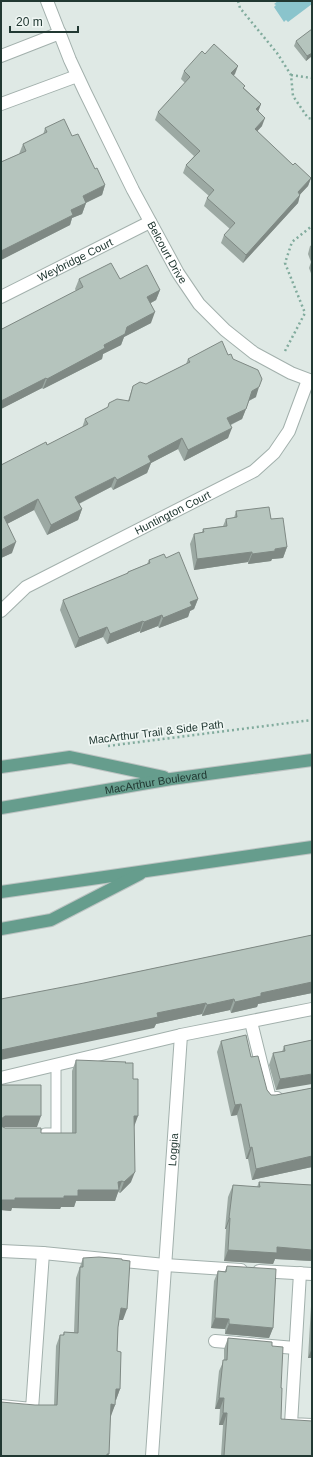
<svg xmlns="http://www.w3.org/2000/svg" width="313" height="1457" font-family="Arial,sans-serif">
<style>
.water{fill:#8ac4cc}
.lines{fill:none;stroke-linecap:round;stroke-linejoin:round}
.lane-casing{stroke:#a2b0ac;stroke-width:11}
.street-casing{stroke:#a2b0ac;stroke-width:14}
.primary-casing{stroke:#bcc3c2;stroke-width:14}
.path{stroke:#81ab9d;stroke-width:2.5;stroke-dasharray:2 3;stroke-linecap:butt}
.lane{stroke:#fff;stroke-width:9}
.street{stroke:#fff;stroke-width:12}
.primary{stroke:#669d8d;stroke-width:12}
.wall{fill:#9ca9a3}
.shaded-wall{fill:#7f8984}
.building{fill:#b5c4bd;stroke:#7f8984}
.labels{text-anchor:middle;stroke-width:3.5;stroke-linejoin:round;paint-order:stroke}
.street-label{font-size:11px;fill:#213832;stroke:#eff6f3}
</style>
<rect width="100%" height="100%" fill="#dfe9e5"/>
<path class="water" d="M278,1h34v3l-24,18 -2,-2 -2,2 -10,-15 2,-2 -2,-1z"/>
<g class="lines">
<defs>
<path id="lane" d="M45,1133h11v-68"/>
<g id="street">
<path id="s1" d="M47,1l23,59 15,32 48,98 45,83 21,31 26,26 29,23 37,20 21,8"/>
<path d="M1,56l59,-23"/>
<path d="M1,104l76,-28"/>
<path id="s2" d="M1,297l149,-75"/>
<path id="s3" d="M1,611l25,-24 228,-116 20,-18 15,-22 19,-51"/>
<path d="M251,1022l19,77 7,-1"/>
<path d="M1,1078l180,-43 131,-26"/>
<path d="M1,1251l42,2 122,12 76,5"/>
<path d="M259,1271l53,3"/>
<path d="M300,1273l-9,151 21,1"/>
<path d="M215,1341l80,7"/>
<path d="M1,1406l31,3 11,-156"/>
<path id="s4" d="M152,1456l29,-421"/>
</g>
<g id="primary">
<path d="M1,767l69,-10 94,20"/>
<path id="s5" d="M1,808l170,-29 141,-19"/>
<path d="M1,892l311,-45"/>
<path d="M1,929l50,-9 89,-46"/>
</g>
</defs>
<use href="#lane" class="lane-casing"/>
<use href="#street" class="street-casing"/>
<use href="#primary" class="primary-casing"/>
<path class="path" d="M238,1l2,7 37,45 14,22 2,21 15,22 4,1
M291,75l21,3
M285,351l20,-38 -20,-50 7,-21 20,-16
M108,746l204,-26"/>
<use href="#lane" class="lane"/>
<use href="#street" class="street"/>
<use href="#primary" class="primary"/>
</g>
<path class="wall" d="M296,41l16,15 -6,5 -12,-15z
M205,54l30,20 -2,1 11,13 17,16 -3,7 4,15 -5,5 36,34 18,13 -3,8 -8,8 -2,9 -55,60 -22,-20 3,-8 6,-6 -26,-23 3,-8 2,-2 -26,-23 3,-8 8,-9 -39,-36 3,-8 27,-29 -4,-4 3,-8z
M45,128l27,8 33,49 -3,10 -16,8 -4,11 -10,4 -2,7 -69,35v-98l18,-8 4,-10 20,-9z
M312,245v31l-3,-8 2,-6 -3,-8 2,-8z
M79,279h41l40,11 -4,10 -5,3v20l-27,14 -3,8 -18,9 -1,5 -59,30 -1,-1 -41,21v-81l1,1 74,-38 -1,-2z
M228,355l5,4 23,38 -7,4 -7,18 -11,6 -3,13 -44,23 -6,-12 -27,14 -4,10 -34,17 -2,-3 -32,17 3,5 -4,11 -31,15 -13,-25 -27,14 5,29 -11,5v-93l46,-20 35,-17 3,-9 43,-18 5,-15 13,-2 40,-20 2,-5z
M236,511l35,8 16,28 -4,11 -11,1 -1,2 -23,3v-2l-54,8 -4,-26 4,-10 8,-2 1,-3 20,-3 3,-7 8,-1z
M166,558l32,41 -4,10 -4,2 -2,6 -29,11 -1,-2 -18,7v-2l-33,13 -4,-7 -28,11 -15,-38 3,-10 64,-26 1,-2 19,-8 2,-4z
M312,935v58l-54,11 -1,3 -26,6 -1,-3 -28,6v-2l-46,10 -2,4 -70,-45z
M312,1040l-36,50 -7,-25 4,-12 9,-1 2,-6z
M221,1041l30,16 16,33 4,5h5l36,-7v79l-60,13 -4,-21h-2l-9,-44 -6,1 -14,-64z
M76,1060l49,3 9,63 -3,56 -11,11 -2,-1 -3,9h-39l-2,6h-13l-1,2 -48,-1 -1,3 -10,-1v-125l36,42h-34l2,1 36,5h31v-62z
M259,1182l53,3v76l-37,-2 -2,5 -49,-3 2,-32h-1l3,-32 5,-12 24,2z
M83,1258l40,62h-4l-1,7 -1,24 3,38 -4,11h-1v5l-5,11 -1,38 -1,2h-107l34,-51h19l2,-59 4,-11h3l1,-3h10l2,-54z
M227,1266l46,62 -4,10 -44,-4v-5l-14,-1 3,-47 4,-10h7z
M312,1289v69h-4z
M228,1338l44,8 9,42v31l31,37h-91l2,-31h-4l1,-16h-5l4,-38 5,-11v-11z"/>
<path class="shaded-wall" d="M312,53v3l-6,5 1,-5z
M238,66l-3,8 -7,7 3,-8z
M261,104l-3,8 -2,-3z
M265,118l-3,8 -10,11 3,-8z
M311,178l-3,8 -13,14 3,-8z
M105,185l-3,10 -23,11 4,-10z
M300,195l-2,8 -55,60 3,-8z
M86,203l-4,11 -10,4 -2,7 -69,35v-9l70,-41z
M160,290l-4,10 -13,7 4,-10z
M155,312l-4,11 -27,14 -3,8 -18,9 -1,5 -59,30 4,-10 57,-34 23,-18z
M46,378l-4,10 -41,21v-8z
M259,387l-3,10 -8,4 4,-10z
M246,409l-4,10 -19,9 4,-10z
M232,428l-4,10 -44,23 4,-11z
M182,438l-4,11 -27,14 -4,10 -34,17 4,-10 31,-24z
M115,477l-4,10 -39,20 3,-10z
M38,499l-4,11 -33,17 3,-10z
M82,509l-4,11 -31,15 4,-10z
M16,542l-4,11 -11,5v-8z
M287,547l-4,11 -11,1 -1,2 -23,3 4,-10z
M252,552l-4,10 -54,8 3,-11z
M198,599l-4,10 -4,2 -2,6 -29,11 4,-10 27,-16z
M162,615l-4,11 -18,7 4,-11z
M143,621l-3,10 -33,13 3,-10z
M107,627l-4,10 -28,11 4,-10z
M312,982v11l-54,11 -1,3 -26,6 4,-11 26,-9z
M234,999l-4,11 -28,6 5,-11z
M206,1003l-4,11 -46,10 -2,4 -153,32v-10l156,-37z
M312,1074v10l-36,6 4,-11z
M241,1104l-4,11 -6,1 4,-11z
M5,1116h36l-4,11h-36v-8z
M134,1116h4l-4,11z
M252,1147l-4,12h-2l4,-11z
M312,1156v11l-60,13 4,-11z
M135,1172l-4,10 -11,11 4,-11z
M122,1181l-7,20h-39l-2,6h-13l-1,2 -48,-1 -1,3 -10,-1v-10l14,-2 49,-2 14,-6z
M229,1218h1l-4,11h-1z
M277,1247l35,3v11l-37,-2 -2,5 -49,-3 4,-11z
M121,1308l6,1 -4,11h-6z
M215,1318l14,1 -4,10 -14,-1z
M229,1324l44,4 -4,10 -44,-4z
M312,1348v10h-4z
M116,1389h4l-4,11h-4z
M219,1398h5l-4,11h-5z
M111,1404l4,1 -4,11h-4z
M223,1413h4l-4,12h-4z"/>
<path class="building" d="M312,29v24l-5,3 -11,-15z
M214,44l24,22 -7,7 14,13 -2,2 18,16 -5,5 9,9 -10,11 38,36 2,-2 16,15 -13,14 2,3 -54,60 -22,-20 11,-12 -28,-25 7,-8 -28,-25 14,-14 -42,-39 32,-35 -6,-6 18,-20 3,3z
M64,119l8,17 6,-2 17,35 2,-1 8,17 -22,11 3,7 -15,7 2,5 -72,36v-89l25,-11 -3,-7 24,-12 -2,-4z
M111,263l9,16 27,-14 13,25 -13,7 8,15 -28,15 -2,7 -21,11 1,3 -58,31 -1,-1 -45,23v-73h1v1l81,-42 -4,-8z
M222,341l6,14 3,-1 2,5 25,11 4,9 -3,8 -7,4 -6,18 -19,9 5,10 -44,22 -6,-12 -34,18 3,6 -34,18 -2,-3 -40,20 7,12 -31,16 -13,-26 -34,18 12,25 -15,8v-85l45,-23 1,3 41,-21 -3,-5 23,-12 1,-4 8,-4 12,2 4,-15 7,-4 6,2 44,-22 -2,-3z
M269,507l2,12 12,-1 4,29 -12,2v2l-23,3v-2l-55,7 -3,-25 10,-2 -1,-3 24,-3 -1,-7 11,-2 -1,-6z
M179,552l19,47 -8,3 2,4 -29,12 -1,-3 -18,7 -1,-1 -33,13 -3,-7 -28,11 -16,-38 65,-27v-1l22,-9 -1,-3 15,-6 2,4z
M312,935v47l-51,11v3l-26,6 -1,-3 -27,6 -1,-2 -49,10 1,4 -157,33v-51l83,-16z
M246,1035l5,22 7,-1 9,34 4,5h5l36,-7v68l-56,13 -4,-22 -2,1 -9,-44 -6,1 -14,-64z
M312,1040v34l-32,5 -7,-26 12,-2 -1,-5z
M76,1060l50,2 -1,1h8v16h5v37h-4l1,56 -11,10 -2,-1 -4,1 1,8h-41v6h-14v2h-49v2h-14v-74l4,2h36v5h35z
M1,1085h40v31h-36l-4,3z
M259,1182l53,3v65l-35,-3v6l-49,-3 2,-32h-1l4,-33 27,2z
M99,1257l23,2v1l8,1 -3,48 -6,-1 -3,19 -1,24 4,1 -1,37h-4l-1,16 -4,-1 -2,50h-2v2h-106v-54l34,3h22l3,-70h4v-3l14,1 2,-66h3v-9z
M227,1266l49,3 -3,59 -44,-4v-5l-14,-1 3,-47 8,1z
M228,1338l44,4v4l11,1 -2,41h1l-1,31 31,2v35h-88l3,-43h-4l1,-15h-5l4,-38h4z"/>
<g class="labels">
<g class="street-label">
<text dy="4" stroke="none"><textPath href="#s1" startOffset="279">Belcourt Drive</textPath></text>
<text dy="4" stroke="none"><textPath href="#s2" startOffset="83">Weybridge Court</textPath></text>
<text dy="4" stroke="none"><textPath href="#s3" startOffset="199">Huntington Court</textPath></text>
<text transform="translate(156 732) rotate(-7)" y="4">MacArthur Trail &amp; Side Path</text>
<text dy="4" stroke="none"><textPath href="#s5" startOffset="157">MacArthur Boulevard</textPath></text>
<text dy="4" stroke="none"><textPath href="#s4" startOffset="307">Loggia</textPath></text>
</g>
</g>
<rect width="313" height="1457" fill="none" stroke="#213832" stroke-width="4"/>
<path d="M10 26v6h68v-6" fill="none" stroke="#213832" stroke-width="2"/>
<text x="16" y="26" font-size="12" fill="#213832" stroke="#eff6f3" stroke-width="3" paint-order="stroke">20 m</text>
</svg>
